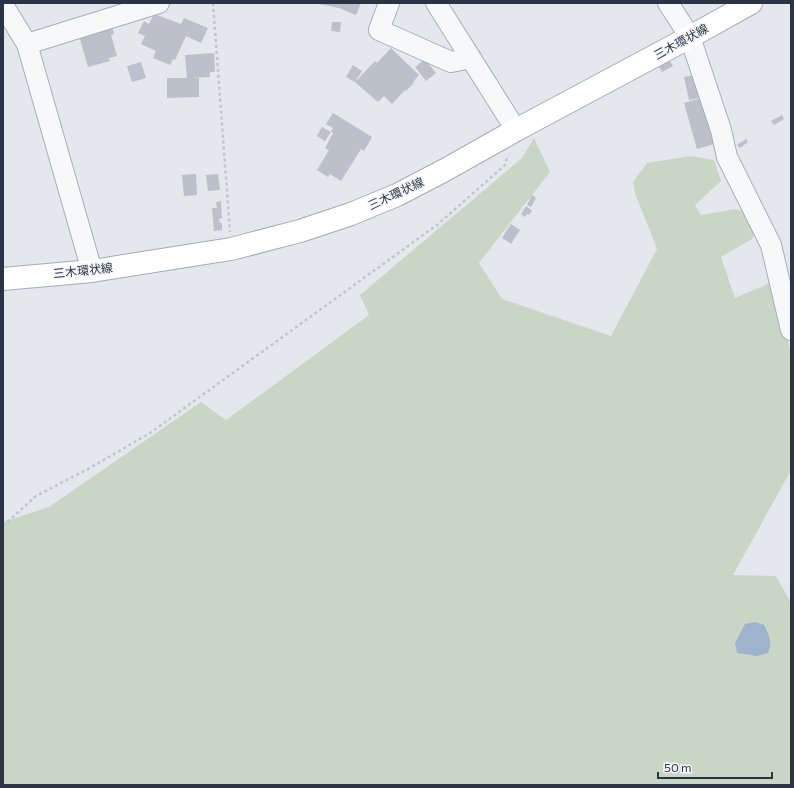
<svg xmlns="http://www.w3.org/2000/svg" width="794" height="788" font-family="Commissioner,'Noto Sans JP',sans-serif">
<style>
.green{fill:#c9d6c5}
.water{fill:#9fb4cc}
.building{fill:#bbc0ca}
.lines{fill:none;stroke-linecap:round;stroke-linejoin:round}
.minor-casing{stroke:#a9aeb7;stroke-width:22}
.major-casing{stroke:#a3abb8;stroke-width:24}
.path{stroke:#c2c5cb;stroke-width:2.5;stroke-dasharray:3 3;stroke-linecap:butt}
.minor{stroke:#f7f8fa;stroke-width:20}
.major{stroke:#fff;stroke-width:22}
.labels{text-anchor:middle;stroke-width:3;stroke-linejoin:round;paint-order:stroke}
.street-label{font-size:12px;fill:#2b3445;stroke:#f4f6f9}
</style>
<rect width="100%" height="100%" fill="#e4e7ec"/>
<path class="green" d="M534,138l16,34 -71,91 23,36 109,37 46,-87 -22,-56 -2,-11 14,-19 44,-7 23,4 7,21 -26,24 6,10 35,-6 19,8 3,11 -6,11 -31,18 14,41 37,-16 19,70v118l-58,105 43,1 15,27v182h-788v-263l46,-15 152,-105 25,18 143,-105 -9,-20 162,-137z"/>
<path class="water" d="M755,622l9,3c5,10 9,17 4,28l-11,3 -20,-3 -2,-10 10,-19z"/>
<path class="building" d="M314,3h47l-5,12 -17,-7z
M154,14l27,10 3,-6 24,10 -7,15 -15,-7 -11,24 -2,-1 -3,6 -17,-7 3,-7 -15,-7 4,-8 -7,-3 6,-12 5,3z
M111,22l3,12 -3,1 6,21 -8,2 1,3 -22,6 -10,-35z
M332,22h9l-1,10 -9,-1z
M391,48l28,27 -6,7 1,1 -8,8 -1,-1 -13,14 -8,-8 -6,6 -23,-20 20,-21 2,2z
M214,53l1,19h-5v5l-18,1h7v19l-32,1v-20h20l-2,-23z
M425,59l11,14 -10,8 -11,-14z
M670,61l3,5 -11,6 -3,-5z
M141,62l5,16 -14,4 -5,-16z
M353,65l9,6 -7,11 -9,-5z
M694,75l5,23 -10,2 -5,-23z
M701,98l13,46 -17,5 -13,-46z
M333,113l39,24 -8,14 -3,-2 -20,32 -11,-7 -2,3 -11,-7 12,-20 -4,-2 8,-15 -2,-2 2,-3 -7,-4z
M782,115l2,4 -10,6 -3,-4z
M322,127l9,5 -6,9 -8,-5z
M746,139l2,3 -8,6 -3,-3z
M196,174l1,21 -13,1 -2,-21z
M218,174l2,16 -12,1 -2,-16z
M532,195l4,3 -5,9 -4,-2z
M221,201l1,17 -3,1 1,4h2v7l-8,1 -2,-23h5l-1,-6z
M526,206l6,5 -3,4 -2,-1 -2,3 -4,-3z
M511,224l9,6 -9,14 -9,-6z"/>
<g class="lines">
<defs>
<path id="minor" d="M389,3l-10,27 72,32 20,-4
M436,3l80,127
M668,3l22,34 31,93 6,27 44,88 20,85
M3,5l24,39 65,227
M27,44l132,-41"/>
<path id="major" d="M3,279l89,-8 139,-22 69,-18 51,-17 46,-19 48,-25 71,-40 174,-93 61,-34"/>
</defs>
<use href="#minor" class="minor-casing"/>
<use href="#major" class="major-casing"/>
<path class="path" d="M213,3l17,229
M3,526l33,-30 54,-28 60,-35 287,-208 68,-60 3,-10"/>
<use href="#minor" class="minor"/>
<use href="#major" class="major"/>
</g>
<g class="labels">
<g class="street-label">
<text transform="translate(681 42) rotate(-29)" y="4">三木環状線</text>
<text transform="translate(396 194) rotate(-25)" y="4">三木環状線</text>
<text transform="translate(83 271) rotate(-6)" y="4">三木環状線</text>
</g>
</g>
<rect width="794" height="788" fill="none" stroke="#2b3445" stroke-width="8"/>
<path d="M658 772v6h114v-6" fill="none" stroke="#2b3445" stroke-width="2"/>
<text x="664" y="772" font-size="12" fill="#2b3445" stroke="#f4f6f9" stroke-width="3" paint-order="stroke">50 m</text>
</svg>
